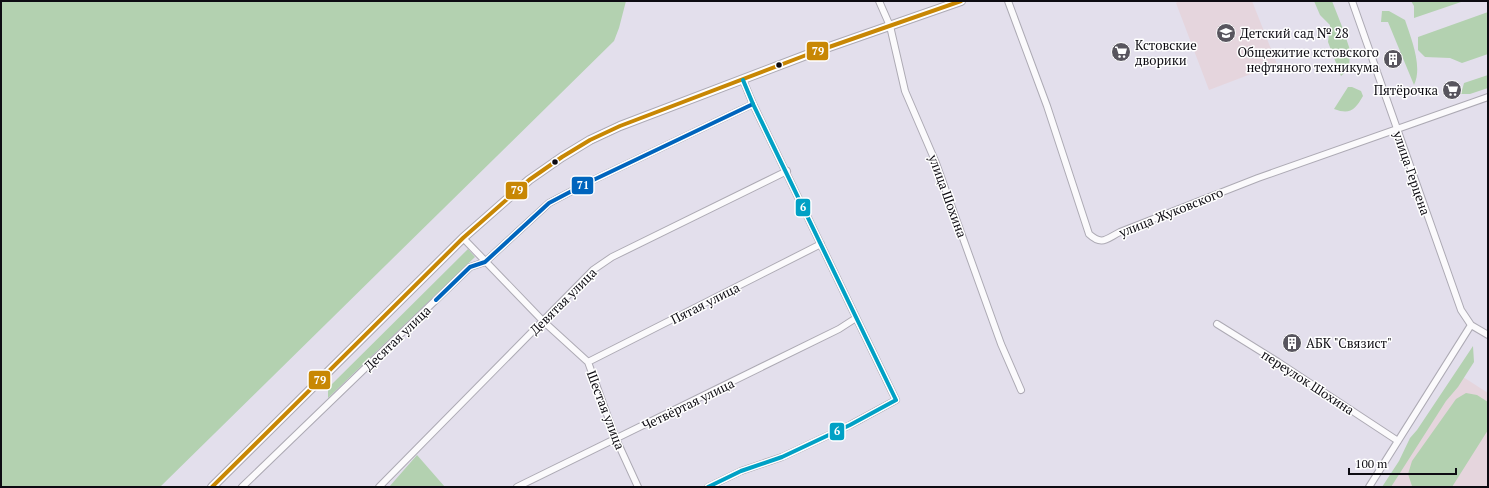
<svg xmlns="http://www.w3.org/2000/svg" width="1489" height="488" font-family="'PT Serif',serif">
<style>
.education{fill:#e5d5dd}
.green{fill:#b3d1b0}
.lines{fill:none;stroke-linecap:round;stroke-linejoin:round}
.street-casing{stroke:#adaab4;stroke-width:8}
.secondary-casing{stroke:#adaab4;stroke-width:10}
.street{stroke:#fbfafc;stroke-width:6}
.secondary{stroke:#fbfafc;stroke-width:8}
.bus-1-casing{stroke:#fff;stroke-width:7}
.bus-2-casing{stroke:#fff;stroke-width:7}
.bus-3-casing{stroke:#fff;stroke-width:7}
.bus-1{stroke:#c88704;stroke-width:4}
.bus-2{stroke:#0065bd;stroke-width:4}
.bus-3{stroke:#01a1c5;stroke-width:4}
.bus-dot{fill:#0d0b12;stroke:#fff;stroke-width:1.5}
.labels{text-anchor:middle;stroke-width:3;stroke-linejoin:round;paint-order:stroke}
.poi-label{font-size:13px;fill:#0d0b12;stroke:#fff;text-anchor:start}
.street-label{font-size:13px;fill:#0d0b12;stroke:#fff}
.line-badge{stroke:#fff;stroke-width:1.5}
.badge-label{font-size:11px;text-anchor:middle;font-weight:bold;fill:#fff}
</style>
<rect width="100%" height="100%" fill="#e3dfec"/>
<path class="education" d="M1179,1h73l25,63 -68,26 -33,-87z
M1460,375l28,18v94h-100z"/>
<path class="green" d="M1,1h625l-7,27 -5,13 -454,446h-159z
M1314,1h18l11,28 7,21 -1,19 -8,7 -13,-34 2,-17 -10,-10z
M1411,1h53l-50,17v-12z
M1382,11h7l16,9c6,18 18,47 9,65l-26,-63h-7z
M1488,12v42l-26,9 -12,-5 -25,-1 -7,-7v-13z
M1488,75v13l-18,6h-9l3,-11z
M1348,87h4l9,4 2,5c-8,14 -13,19 -29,13z
M468,249l7,8 -147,141v-10z
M1473,346l1,16 -16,25 -12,14 -55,86h-9l17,-26 11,-23 7,-8z
M1466,393l11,2 11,7v28l-36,57h-39l-1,-1 -4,-12 4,-13 44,-62z
M417,455l28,32h-56z"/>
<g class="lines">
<defs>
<path id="street" d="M879,1l11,25 15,65 31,72 65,181 20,46
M1008,1l39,105 42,128c13,12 17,5 31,-2l138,-54 230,-81
M1352,1l109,309 10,15 17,10
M463,238l80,83 45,41 28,77 22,48
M1217,324l61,38 120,79
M588,362l233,-118
M242,487l228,-220 15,-5 64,-59 38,-20 166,-79
M379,487l214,-217 19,-13 175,-86
M517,487l322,-158 17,-11
M708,487l33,-16 41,-14 68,-32 46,-25 -143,-296 -10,-24
M1369,487l102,-162"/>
<path id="secondary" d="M212,487l251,-249 66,-58 33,-23 28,-17 30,-14 189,-72 152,-53"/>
</defs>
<use href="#street" class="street-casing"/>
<use href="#secondary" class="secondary-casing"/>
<use href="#street" class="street"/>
<use href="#secondary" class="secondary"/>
<defs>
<path id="bus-1" d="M212,487l251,-249 66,-58 33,-23 28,-17 30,-14 189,-72 152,-53"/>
<path id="bus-2" d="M436,300l34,-33 15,-5 64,-59 38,-20 166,-79"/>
<path id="bus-3" d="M708,487l33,-16 41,-14 68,-32 46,-25 -143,-296 -10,-24"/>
</defs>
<use href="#bus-1" class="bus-1-casing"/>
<use href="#bus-2" class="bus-2-casing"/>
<use href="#bus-3" class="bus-3-casing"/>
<use href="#bus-1" class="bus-1"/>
<use href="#bus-2" class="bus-2"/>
<use href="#bus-3" class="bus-3"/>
</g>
<defs>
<symbol id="school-disc" viewBox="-11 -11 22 22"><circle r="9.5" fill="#58555e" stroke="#fff"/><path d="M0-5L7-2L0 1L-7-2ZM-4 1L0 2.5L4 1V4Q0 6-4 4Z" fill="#fff"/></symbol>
<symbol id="supermarket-disc" viewBox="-11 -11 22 22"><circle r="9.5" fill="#58555e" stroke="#fff"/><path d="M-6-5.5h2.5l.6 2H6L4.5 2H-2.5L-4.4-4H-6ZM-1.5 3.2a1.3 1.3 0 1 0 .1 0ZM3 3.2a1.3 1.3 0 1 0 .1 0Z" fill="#fff"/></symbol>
<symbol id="building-disc" viewBox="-11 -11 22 22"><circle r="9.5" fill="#58555e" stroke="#fff"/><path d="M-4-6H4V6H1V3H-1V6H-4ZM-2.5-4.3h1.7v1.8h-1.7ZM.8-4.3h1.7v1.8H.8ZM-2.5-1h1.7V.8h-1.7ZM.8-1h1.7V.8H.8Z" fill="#fff"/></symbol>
</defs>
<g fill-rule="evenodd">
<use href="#school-disc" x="1215" y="22" width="22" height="22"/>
<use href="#supermarket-disc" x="1110" y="41" width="22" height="22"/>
<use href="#building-disc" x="1382" y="48" width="22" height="22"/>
<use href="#supermarket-disc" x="1441" y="79" width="22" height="22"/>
<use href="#building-disc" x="1281" y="332" width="22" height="22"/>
</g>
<g class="bus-dot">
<circle cx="779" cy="65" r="3.5"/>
<circle cx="555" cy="162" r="3.5"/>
</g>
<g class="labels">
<g class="poi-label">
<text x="1240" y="38">Детский сад № 28</text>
<text x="1135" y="50">Кстовские<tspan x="1135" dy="15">дворики</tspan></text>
<text x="1379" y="57" text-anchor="end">Общежитие кстовского<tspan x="1379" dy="15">нефтяного техникума</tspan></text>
<text x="1438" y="95" text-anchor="end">Пятёрочка</text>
<text x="1306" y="348">АБК "Связист"</text>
</g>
<g class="street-label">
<text transform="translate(1412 173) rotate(71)" y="5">улица Герцена</text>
<text transform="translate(948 196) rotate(70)" y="5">улица Шохина</text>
<text transform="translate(1171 212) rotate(-22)" y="5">улица Жуковского</text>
<text transform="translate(563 301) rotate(-45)" y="5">Девятая улица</text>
<text transform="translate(705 303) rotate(-27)" y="5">Пятая улица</text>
<text transform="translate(397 338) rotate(-44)" y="5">Десятая улица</text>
<text transform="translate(1308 382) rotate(33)" y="5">переулок Шохина</text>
<text transform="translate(688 404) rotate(-26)" y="5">Четвёртая улица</text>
<text transform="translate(606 410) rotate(69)" y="5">Шестая улица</text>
</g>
</g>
<g class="line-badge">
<rect x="806" y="41" width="23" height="20" rx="4" fill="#c88704"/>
<rect x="571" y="176" width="23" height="19" rx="4" fill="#0065bd"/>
<rect x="505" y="181" width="23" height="19" rx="4" fill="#c88704"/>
<rect x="795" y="198" width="16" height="19" rx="4" fill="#01a1c5"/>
<rect x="308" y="370" width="23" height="20" rx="4" fill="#c88704"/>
<rect x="829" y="422" width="16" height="19" rx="4" fill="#01a1c5"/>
</g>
<g class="badge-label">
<text x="818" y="55">79</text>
<text x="583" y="189">71</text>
<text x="517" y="194">79</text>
<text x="803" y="211">6</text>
<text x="320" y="384">79</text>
<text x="837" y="435">6</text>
</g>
<rect width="1489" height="488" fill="none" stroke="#0d0b12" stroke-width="4"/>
<path d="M1349 468v6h107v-6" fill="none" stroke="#0d0b12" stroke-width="2"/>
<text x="1355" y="468" font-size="12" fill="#0d0b12" stroke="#ffffff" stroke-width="3" paint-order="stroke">100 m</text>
</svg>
